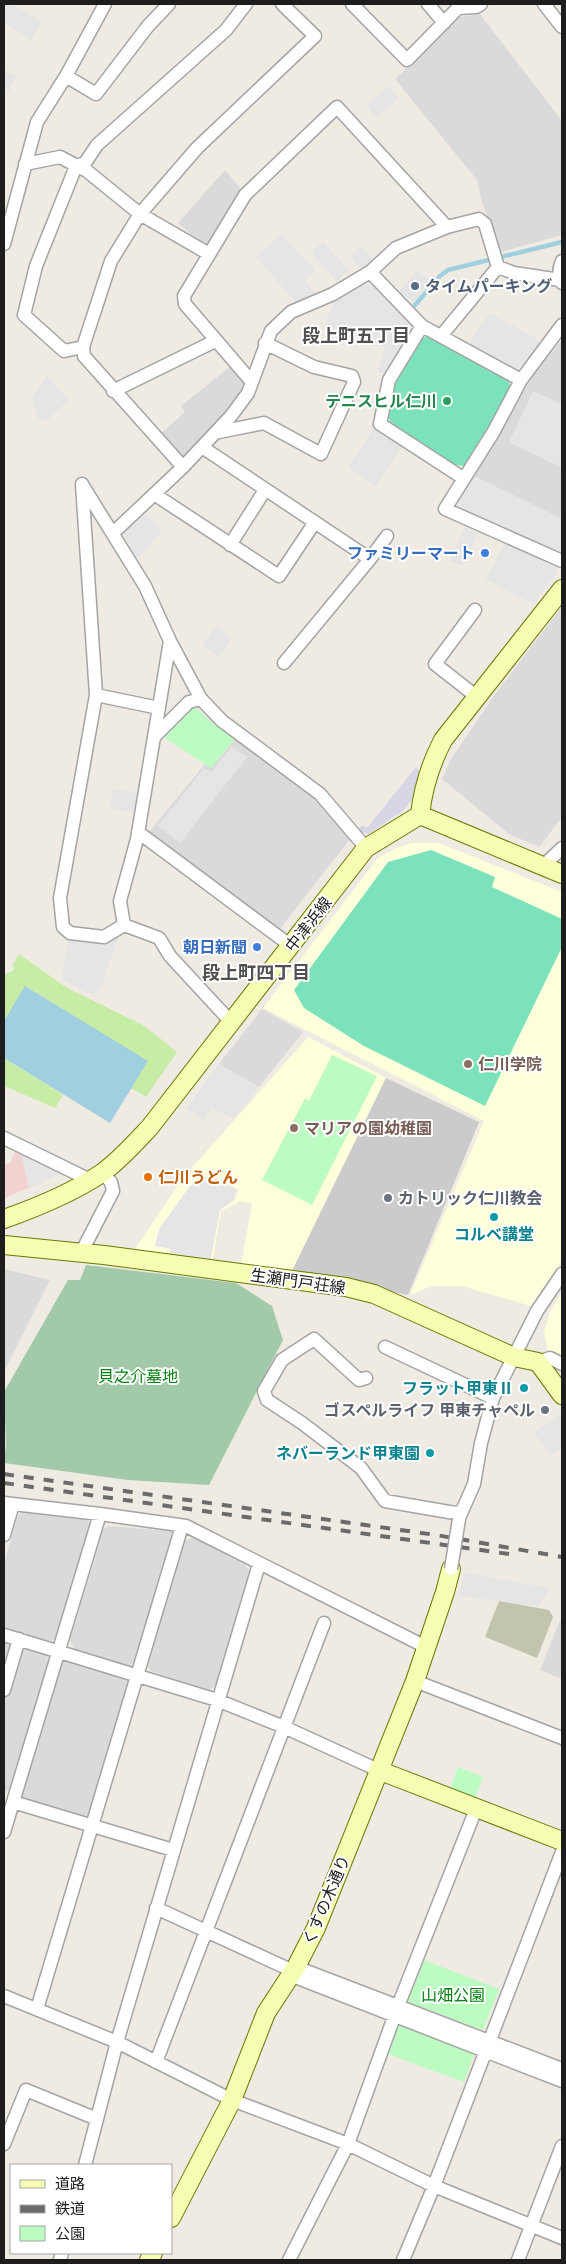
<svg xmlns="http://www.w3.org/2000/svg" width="566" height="2264" font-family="Lato,'Noto Sans JP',sans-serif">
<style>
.residential{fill:#dbdada}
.commercial{fill:#f1d2d0}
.education{fill:#feffdb}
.religious{fill:#cbcbcb}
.construction{fill:#c3c4ad}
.grass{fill:#c7eca5}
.cemetery{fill:#a2c9a9}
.park{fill:#bcfcc2}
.pitch{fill:#7ce2bc}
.parking{fill:#e5e5e5}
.plaza{fill:#d7d6e5}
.water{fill:#a0d0df}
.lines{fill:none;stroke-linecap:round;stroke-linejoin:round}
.stream{stroke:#a0d0df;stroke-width:4.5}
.street-casing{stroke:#a4a4a4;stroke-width:15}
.secondary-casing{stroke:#697800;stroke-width:20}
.street{stroke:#fff;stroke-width:12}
.secondary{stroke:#f7fcb3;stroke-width:18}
.rail{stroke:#6b6b6b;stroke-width:4;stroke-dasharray:10 10;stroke-linecap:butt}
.street-bridge-casing{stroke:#a4a4a4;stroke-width:15;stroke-linecap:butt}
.street-bridge{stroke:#fff;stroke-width:12}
.service-dot{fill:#5c6f8a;stroke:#fff;stroke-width:2}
.leisure-dot{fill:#2e9e5b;stroke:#fff;stroke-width:2}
.shop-dot{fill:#3f7fe0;stroke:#fff;stroke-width:2}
.education-dot{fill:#8d6e63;stroke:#fff;stroke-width:2}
.food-dot{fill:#e8710a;stroke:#fff;stroke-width:2}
.worship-dot{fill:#6b7280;stroke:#fff;stroke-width:2}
.culture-dot{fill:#0f9aa8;stroke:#fff;stroke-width:2}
.labels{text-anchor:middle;stroke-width:4;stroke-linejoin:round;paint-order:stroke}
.service-label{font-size:16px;font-weight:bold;fill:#4e5e75;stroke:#fff;text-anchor:start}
.leisure-label{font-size:16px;font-weight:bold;fill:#27864d;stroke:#fff;text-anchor:end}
.shop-label{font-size:16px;font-weight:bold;fill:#366cbe;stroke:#fff;text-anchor:end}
.street-label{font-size:16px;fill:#1d1d1d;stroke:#fff}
.education-label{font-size:16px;font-weight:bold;fill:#785e54;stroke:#fff;text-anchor:start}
.food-label{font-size:16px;font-weight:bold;fill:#c56008;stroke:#fff;text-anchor:start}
.worship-label{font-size:16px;font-weight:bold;fill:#5b616d;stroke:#fff;text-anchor:start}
.culture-label{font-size:16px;font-weight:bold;fill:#0d838f;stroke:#fff;text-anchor:end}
.park-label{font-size:16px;fill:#068012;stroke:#fff}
.neighbourhood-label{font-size:18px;font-weight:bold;fill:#505050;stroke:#fff}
</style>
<rect width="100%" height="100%" fill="#efebe2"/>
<path class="residential" d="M480,14l82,107v114l-61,17 -19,-50 -5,-22 -82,-101 65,-62z
M225,170l17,20 -16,28 -19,27 -3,1 -26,-23z
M560,342l2,2v175l-90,-44 23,-32 37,-66z
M232,365l13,20 -16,26 -47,49 -23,-25 26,-23 -4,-6z
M562,607v210l-23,30 -30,-13 -67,-55 9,-20 47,-69z
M235,739l69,47 22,21 24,32 -71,91 -130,-98 56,-68 6,4z
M262,1009l41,23 -44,55 -40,-23z
M4,1269l46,11 -46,92z
M23,1512l63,6 4,8 -34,112 -6,4 -46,-14v-64l14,-49z
M109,1526l62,5 2,5 -38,126 -6,4 -55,-17 -4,-9 34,-112z
M193,1537l52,28 4,6 -34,115 -6,4 -58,-19 -3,-5 37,-125z
M562,1615v64l-22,-9z
M4,1641l42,13 3,8 -38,126 -6,4z
M64,1658l67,21 -42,141 -71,-21 43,-137z"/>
<path class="commercial" d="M17,1147l20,9 6,26 -39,16v-33l6,-2z"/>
<path class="education" d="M413,843h26l123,49v368l-31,46 -69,-20h-31l-21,9 74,-174 -221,-113 115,-150 18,-10z
M308,1037l78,41 -95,195 -50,-7 11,-62 -11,-3 -20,10 -9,53 -80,-11 51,-75z
M562,1293v66l-14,-6 -4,-21 6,-20z"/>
<path class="religious" d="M386,1078l93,44 -71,173 -117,-22z"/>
<path class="construction" d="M499,1601l50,9 4,7 -16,41 -52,-21z"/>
<path class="grass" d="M19,954l48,34 76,37 34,27 -31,45 -15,-9 16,-26 -121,-76 -22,35v-46l10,-5 -1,-6z
M4,1058l59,37 -8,13 -51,-22z"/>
<path class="cemetery" d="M86,1265l150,18 36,23 11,34 -74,145 -81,-5 -124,-17 2,-18 -2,-53 64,-112h12z"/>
<path class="park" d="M195,707l21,19 19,13 -24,29 -46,-30 17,-25z
M332,1055l45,21 -65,129 -50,-25 43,-82 4,3z
M458,1767l25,10 -8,22 -25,-10z
M424,1960l75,29 -16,41 -75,-28z
M398,2025l76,29 -10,28 -76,-28z"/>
<path class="pitch" d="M431,336l77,42 2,9 -19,39 -26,40 -10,-1 -65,-43c-8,-24 19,-62 31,-84z
M431,850l64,27 -3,10 70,32v28l-77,159 -121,-60 -60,-38 -10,-18 94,-128z"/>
<path class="parking" d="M4,4h8l30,18 -11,18 -27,-18z
M4,70l13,6 -8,15 -5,-3z
M388,86l10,12 -22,20 -9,-12z
M281,234l34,36 -10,11 11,13 -20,9 -40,-46z
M323,242l26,28 -12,11 -26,-28z
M361,246l15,16 -10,7 -7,-1 -9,-12z
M417,270l13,10 -15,22 -16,-10z
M364,285l9,1 38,37v9l-24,43 -9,-3 7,-25 -59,-22 7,-23z
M490,313l51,28 -18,25 -8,2 -46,-25z
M47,376l22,24 -23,21 -8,-3 -6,-21z
M533,391l29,13v64l-53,-26z
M374,428l28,18 -26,40 -28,-19z
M472,475l90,44v36l-101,-47 -4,-9z
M144,513l18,18 -25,28 -14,-27z
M465,527l13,6 -16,34 -13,-6z
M505,543l52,25 1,4 -25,32 -47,-25z
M215,626l17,11 -13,20 -16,-11z
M231,747l16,10 -67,86 -22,-17 46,-58 7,4z
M113,789l28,4 -3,20 -28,-4z
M119,937l-17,46 -7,11 -7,-1 -26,-14 6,-40 32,4z
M219,1064l40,23 -25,31 -22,-10 -8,12 -17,-12z
M30,1153l34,19 -35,16 -8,-33z
M209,1175l29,15 -4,10 -14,10 -10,53 -42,-7 3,-7 -16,-3 4,-17 31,-43z
M562,1414v34l-11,7 -17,-22z
M465,1573l85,15 -12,18 -80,-10z"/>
<path class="plaza" d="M416,767l4,5 -4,21 -12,17 -36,24 -10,-3 4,-6 5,3z"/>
<path class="water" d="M25,986l123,75 -38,62 -106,-65v-37z"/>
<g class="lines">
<path class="stream" d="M415,305l25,-29 8,-6 114,-28"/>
<defs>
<path id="street" d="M352,4l55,56 51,-52 18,-1 5,-3
M428,4l16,19
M544,4l18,23
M66,76l30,18 52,-68 21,-22
M25,164l35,-7 27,14 53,43 69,40
M4,244l33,-122 29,-46 39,-72
M562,261c-3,7 -4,15 0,22
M370,272l52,54 99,54
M562,325l-41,55 -27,51 -49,78 117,52
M422,326l-33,54 -9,44 83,54
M441,336l57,-69 16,6 46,7
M83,347l-19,4 -40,-36 12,-49 40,-100 9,-3 12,-18 129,-115 20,-26
M252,382l-67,-78 -1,-8 61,-101 92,-88 110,120
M113,391l102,-50
M219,432l45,-9 57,31 33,-72 -2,-6 -38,-9 -49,-24
M202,447l168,112
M183,467l-99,-111 -1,-9 28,-86 29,-47 57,-66 118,-112 -33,-32
M82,484l14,211 -36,203 3,29 7,6 34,4 20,-12
M83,486l62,100 25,55 31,58 21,22 98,73 46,54
M154,494l125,82 36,-54
M113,533l70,-66 48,-51 17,-23 23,-62 20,-19 42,-18 37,-22 26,-24 51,-21 32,-8 6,5 13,43
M230,545l35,-55
M475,610l-40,54 42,33
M284,663l86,-104 17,-23
M96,695l63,13
M155,736l34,-34 12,-3
M138,832l153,114
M543,866l19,-18
M124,925l-4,-24 17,-62 33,-198
M124,925l35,13 11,18 61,66
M4,1138l86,42
M81,1253l32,-62 -2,-9 -9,-9
M385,1347l108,51
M538,1362l12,-4 12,6
M366,1378l-7,2 -45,-41 -32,21 -18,31 3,9 35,23 59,45 24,33 70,12 5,-1
M4,1503l96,11 86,12 240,121
M459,1518l15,-34 7,-41 12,-45 44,-87 25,-37
M4,1535l9,-31
M4,1635l213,65 67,27 94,43
M415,1681l147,57
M4,1690l15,-51
M13,1802l160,48
M4,1832l96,-318
M156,1908l137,63
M296,1967l266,102
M290,1975l272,106
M4,1996l113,46 115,58 116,44 86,42 128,52
M37,2009l145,-483
M156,2062l168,-439
M4,2144l22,-54 71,29
M85,2165l32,-123 142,-478
M60,2260l2,-7
M289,2260l59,-116 50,-138 78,-197
M403,2260l31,-74 128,-334
M518,2260l44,-114"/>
<path id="secondary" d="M420,815c3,-28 10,-50 23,-75l119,-151
M420,815l142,59
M4,1219c34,-12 68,-26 98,-46 18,-13 33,-30 48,-46l216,-279 54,-33
M4,1245l100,10 242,32 28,7 140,63 24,5 24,33
M378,1770l184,71
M171,2218l61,-118 34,-87 30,-46 20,-39 99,-247 30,-89 6,-23
M149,2260l4,-7"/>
</defs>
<use href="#street" class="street-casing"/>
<use href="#secondary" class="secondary-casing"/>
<use href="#street" class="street"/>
<use href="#secondary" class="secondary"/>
<path class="rail" d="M4,1474l432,61 126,22
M4,1483l512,72"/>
<defs>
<path id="street-bridge" d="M451,1569l8,-50"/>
</defs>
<use href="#street-bridge" class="street-bridge-casing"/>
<use href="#street-bridge" class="street-bridge"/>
</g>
<circle class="service-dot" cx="415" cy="286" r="5"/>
<circle class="leisure-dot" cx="447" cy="401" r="5"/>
<g class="shop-dot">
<circle cx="485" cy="553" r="5"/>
<circle cx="257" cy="947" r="5"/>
</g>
<g class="education-dot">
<circle cx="468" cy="1064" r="5"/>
<circle cx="294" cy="1128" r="5"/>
</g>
<circle class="food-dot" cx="148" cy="1177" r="5"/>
<g class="worship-dot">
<circle cx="388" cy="1198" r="5"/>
<circle cx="545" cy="1410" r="5"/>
</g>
<g class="culture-dot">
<circle cx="494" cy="1217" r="5"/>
<circle cx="524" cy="1388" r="5"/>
<circle cx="430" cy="1453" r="5"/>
</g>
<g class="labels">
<g class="service-label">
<text x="425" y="292">タイムパーキング</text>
</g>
<g class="leisure-label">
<text x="437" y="407">テニスヒル仁川</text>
</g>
<g class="shop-label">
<text x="475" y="559">ファミリーマート</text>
<text x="247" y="953">朝日新聞</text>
</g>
<g class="street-label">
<text transform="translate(308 924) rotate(-52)" y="6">中津浜線</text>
<text transform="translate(298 1281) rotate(8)" y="6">生瀬門戸荘線</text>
<text transform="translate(326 1900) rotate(-67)" y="6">くすの木通り</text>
</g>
<g class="education-label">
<text x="478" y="1070">仁川学院</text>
<text x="304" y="1134">マリアの園幼稚園</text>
</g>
<g class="food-label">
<text x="158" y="1183">仁川うどん</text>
</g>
<g class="worship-label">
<text x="398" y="1204">カトリック仁川教会</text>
<text x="535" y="1416" text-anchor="end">ゴスペルライフ 甲東チャペル</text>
</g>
<g class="culture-label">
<text x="494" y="1240" text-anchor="middle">コルベ講堂</text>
<text x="514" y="1394">フラット甲東Ⅱ</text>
<text x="420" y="1459">ネバーランド甲東園</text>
</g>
<g class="park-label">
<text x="138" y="1382">貝之介墓地</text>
<text x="453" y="2001">山畑公園</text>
</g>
<g class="neighbourhood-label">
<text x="356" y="342">段上町五丁目</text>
<text x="256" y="979">段上町四丁目</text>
</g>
</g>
<rect width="566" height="2264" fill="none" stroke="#1d1d1d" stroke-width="10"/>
<rect x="10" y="2164" width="162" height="90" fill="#ffffff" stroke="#a5a5a5"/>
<rect x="20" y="2180" width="25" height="8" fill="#f7fcb3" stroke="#a5a5a5"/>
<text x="55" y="2189" font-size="15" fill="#1d1d1d">道路</text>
<rect x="20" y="2205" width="25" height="8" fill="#6b6b6b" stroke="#a5a5a5"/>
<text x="55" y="2214" font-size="15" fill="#1d1d1d">鉄道</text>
<rect x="20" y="2226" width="25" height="15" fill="#bcfcc2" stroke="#a5a5a5"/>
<text x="55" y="2239" font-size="15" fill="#1d1d1d">公園</text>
</svg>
